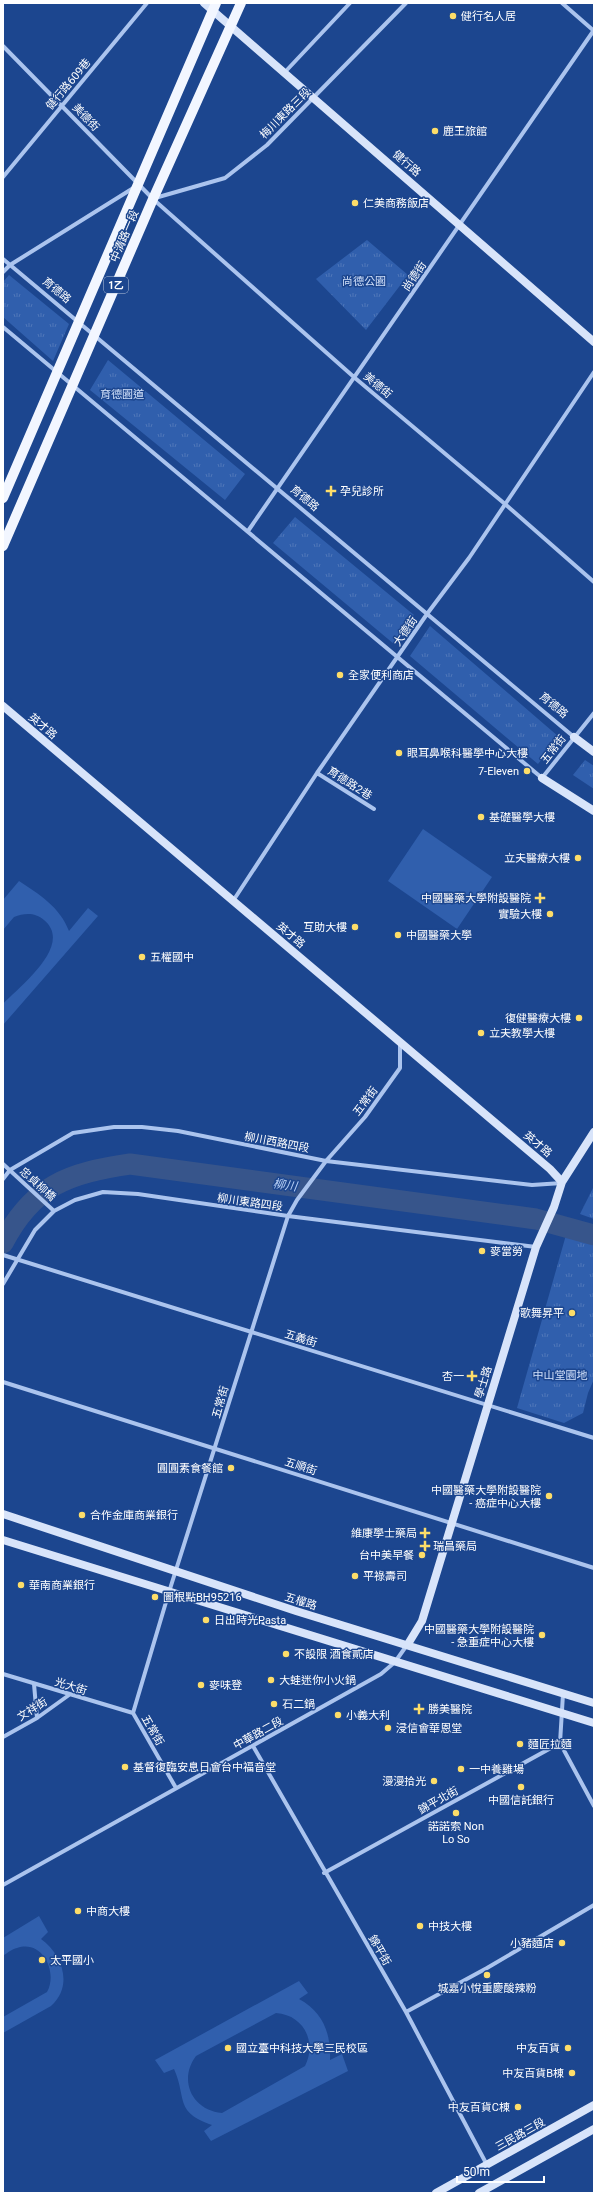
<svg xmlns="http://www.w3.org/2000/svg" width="597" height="2196" font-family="Roboto,'Noto Sans TC',sans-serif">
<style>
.grass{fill:url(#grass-tufts)}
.pitch{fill:#305fad;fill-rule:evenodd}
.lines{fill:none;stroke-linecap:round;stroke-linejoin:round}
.river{stroke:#37558b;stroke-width:21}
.street{stroke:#abc4ee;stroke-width:4}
.secondary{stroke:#d8e4fa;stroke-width:8}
.primary{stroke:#f2f6ff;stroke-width:10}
.poi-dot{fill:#fddd69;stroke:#1c468f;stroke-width:1.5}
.labels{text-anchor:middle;stroke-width:3;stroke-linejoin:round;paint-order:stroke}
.shield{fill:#1c468f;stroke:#bbc8dd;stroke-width:1}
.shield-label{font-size:10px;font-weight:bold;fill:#fff}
.poi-label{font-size:11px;fill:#fff;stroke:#1c468f;text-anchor:start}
.street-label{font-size:11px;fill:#fff;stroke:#1c468f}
.park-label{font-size:11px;fill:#d1e0fa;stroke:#1c468f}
.water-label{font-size:12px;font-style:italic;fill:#b7cff5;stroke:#1c468f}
</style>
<defs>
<pattern id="grass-tufts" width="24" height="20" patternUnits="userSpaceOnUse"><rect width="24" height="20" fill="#305fad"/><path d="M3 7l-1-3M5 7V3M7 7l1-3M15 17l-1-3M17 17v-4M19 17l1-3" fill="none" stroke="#4f77b9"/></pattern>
</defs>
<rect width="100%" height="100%" fill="#1c468f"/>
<path class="grass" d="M367,240l41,35 -42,55 -50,-51z
M9,275l60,49 -16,37 -50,-44v-35z
M108,360l137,114 -20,26 -135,-110z
M295,517l119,98 -20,29 -121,-101z
M430,626l129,111 -21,27 -128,-108z
M585,760l9,6v23l-21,-14z
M594,1186v33l-14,-5z
M566,1235l28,9v135l-6,14 -5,20 -19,10 -47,-15z"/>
<path class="pitch" d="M423,829l69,48 -35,52 -69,-48z
M19,881c20,13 41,26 50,50l19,-23 10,8 -95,109v-21c17,-18 71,-59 41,-84 -9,-8 -20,-7 -30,-3l-11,13v-30z
M39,1916l9,16 -7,7c21,15 33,47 10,67l-48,27v-16l44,-25c11,-19 -4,-53 -30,-44 -5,1 -10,5 -14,8v-18z
M299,1981l9,12 -9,6c24,13 32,34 31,61l12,-6 6,17 -137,70 -7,-10 8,-6c-38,-13 -25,-27 -38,-56l-10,4 -9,-13zM276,2013c28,2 41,29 29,53l-83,47c-30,-3 -44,-33 -26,-57z"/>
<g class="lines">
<path class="river" d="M3,1243c30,-58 66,-70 127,-79l406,55 58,16"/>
<path class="street" d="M562,3l32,28
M3,46l150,153 202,179 150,126 89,78
M285,72l65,-69
M3,177l144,-174
M155,198l70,-20 42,-33 139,-142
M3,259l571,478
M3,272l7,-7 125,-78
M3,327l539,451 52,-65
M248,531l346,-501
M317,773l57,36
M233,901l84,-128 110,-159 42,-56 125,-186
M3,1164l51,47
M3,1179l7,-9 63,-37 41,-6h28l36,4 148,30 206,24 30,-2
M3,1255l591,183
M3,1284l32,-54 19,-19 21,-11 28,-8 35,2 150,22 248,31
M3,1382l591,186
M3,1674l130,39
M34,1684l3,34
M563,1694l-3,49 34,63
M3,1737l34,-19 32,-23
M253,1746l153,266 81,153
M176,1788l-43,-75 36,-121 119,-376 9,-16 29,-39 39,-44 35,-49v-26
M324,1873l236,-130
M3,1885l378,-211 14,-12 12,-17
M406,2012l81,-44 107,-63"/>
<path class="secondary" d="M204,3l390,339
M3,706l547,463 12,13
M574,737l20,15
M542,778l52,33
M3,1514l293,97 298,92
M3,1540l591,183
M408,1644l14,-23 114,-374 18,-40 8,-25 32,-50
M436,2193l158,-88
M479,2193l115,-64"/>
<path class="primary" d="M3,498l213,-495
M3,546l150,-347 88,-196"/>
</g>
<g class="poi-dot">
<circle cx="453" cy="16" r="4"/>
<circle cx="435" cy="131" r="4"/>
<circle cx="355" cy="203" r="4"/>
<path d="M329 485h4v4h4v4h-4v4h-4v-4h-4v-4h4z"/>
<circle cx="340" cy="675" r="4"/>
<circle cx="399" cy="753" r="4"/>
<circle cx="527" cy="771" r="4"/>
<circle cx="481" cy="817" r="4"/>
<circle cx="578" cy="858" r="4"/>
<path d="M538 892h4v4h4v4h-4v4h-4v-4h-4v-4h4z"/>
<circle cx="550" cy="914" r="4"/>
<circle cx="355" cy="927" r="4"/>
<circle cx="398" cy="935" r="4"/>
<circle cx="142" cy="957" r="4"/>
<circle cx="579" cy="1018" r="4"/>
<circle cx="481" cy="1033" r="4"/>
<circle cx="482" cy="1251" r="4"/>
<circle cx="572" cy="1313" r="4"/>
<path d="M470 1370h4v4h4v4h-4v4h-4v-4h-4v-4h4z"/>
<circle cx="231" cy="1468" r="4"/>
<circle cx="549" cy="1496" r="4"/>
<circle cx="82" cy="1515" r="4"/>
<path d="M423 1527h4v4h4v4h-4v4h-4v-4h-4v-4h4z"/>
<path d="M423 1540h4v4h4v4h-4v4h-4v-4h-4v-4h4z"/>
<circle cx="422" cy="1555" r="4"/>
<circle cx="355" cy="1576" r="4"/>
<circle cx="21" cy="1585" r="4"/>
<circle cx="155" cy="1597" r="4"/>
<circle cx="206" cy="1620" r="4"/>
<circle cx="542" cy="1635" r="4"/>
<circle cx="286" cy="1654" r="4"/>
<circle cx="271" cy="1680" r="4"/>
<circle cx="201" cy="1685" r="4"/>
<circle cx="274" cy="1704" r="4"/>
<path d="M417 1703h4v4h4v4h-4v4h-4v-4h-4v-4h4z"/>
<circle cx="338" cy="1715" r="4"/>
<circle cx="388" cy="1728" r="4"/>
<circle cx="520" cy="1744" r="4"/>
<circle cx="125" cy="1767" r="4"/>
<circle cx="461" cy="1769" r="4"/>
<circle cx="434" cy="1781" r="4"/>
<circle cx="521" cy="1787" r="4"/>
<circle cx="456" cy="1813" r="4"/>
<circle cx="78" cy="1911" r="4"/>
<circle cx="420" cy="1926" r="4"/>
<circle cx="562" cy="1943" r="4"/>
<circle cx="42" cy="1960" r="4"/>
<circle cx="487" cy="1975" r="4"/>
<circle cx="228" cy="2048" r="4"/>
<circle cx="568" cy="2048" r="4"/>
<circle cx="572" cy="2073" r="4"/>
<circle cx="518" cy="2107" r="4"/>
</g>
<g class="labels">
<rect class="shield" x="104" y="277" width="24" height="16" rx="3"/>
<g class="shield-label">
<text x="116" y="289">1乙</text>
</g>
<g class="poi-label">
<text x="461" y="20">健行名人居</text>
<text x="443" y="135">鹿王旅館</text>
<text x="363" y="207">仁美商務飯店</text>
<text x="340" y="495">孕兒診所</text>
<text x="348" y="679">全家便利商店</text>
<text x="407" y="757">眼耳鼻喉科醫學中心大樓</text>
<text x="519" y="775" text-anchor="end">7-Eleven</text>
<text x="489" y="821">基礎醫學大樓</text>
<text x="570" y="862" text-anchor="end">立夫醫療大樓</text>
<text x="531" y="902" text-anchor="end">中國醫藥大學附設醫院</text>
<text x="542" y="918" text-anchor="end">實驗大樓</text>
<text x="347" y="931" text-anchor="end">互助大樓</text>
<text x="406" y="939">中國醫藥大學</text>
<text x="150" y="961">五權國中</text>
<text x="571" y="1022" text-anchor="end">復健醫療大樓</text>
<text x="489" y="1037">立夫教學大樓</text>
<text x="490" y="1255">麥當勞</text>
<text x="564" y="1317" text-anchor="end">歌舞昇平</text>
<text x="464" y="1380" text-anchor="end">杏一</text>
<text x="223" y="1472" text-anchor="end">圓圓素食餐館</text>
<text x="541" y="1494" text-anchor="end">中國醫藥大學附設醫院<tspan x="541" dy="13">- 癌症中心大樓</tspan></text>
<text x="90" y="1519">合作金庫商業銀行</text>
<text x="417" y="1537" text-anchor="end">維康學士藥局</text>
<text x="433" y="1550">瑞昌藥局</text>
<text x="414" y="1559" text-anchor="end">台中美早餐</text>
<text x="363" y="1580">平祿壽司</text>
<text x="29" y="1589">華南商業銀行</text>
<text x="163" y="1601">圖根點BH95216</text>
<text x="214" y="1624">日出時光Pasta</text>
<text x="534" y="1633" text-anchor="end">中國醫藥大學附設醫院<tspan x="534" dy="13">- 急重症中心大樓</tspan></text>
<text x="294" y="1658">不設限 酒食貳店</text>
<text x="279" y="1684">大蛙迷你小火鍋</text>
<text x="209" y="1689">麥味登</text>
<text x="282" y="1708">石二鍋</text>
<text x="428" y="1713">勝美醫院</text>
<text x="346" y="1719">小義大利</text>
<text x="396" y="1732">浸信會華恩堂</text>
<text x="528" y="1748">麵匠拉麵</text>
<text x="133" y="1771">基督復臨安息日會台中福音堂</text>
<text x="469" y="1773">一中養雞場</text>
<text x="426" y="1785" text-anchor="end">漫漫拾光</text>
<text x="521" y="1804" text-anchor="middle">中國信託銀行</text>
<text x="456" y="1830" text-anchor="middle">諾諾索 Non<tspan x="456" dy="13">Lo So</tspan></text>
<text x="86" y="1915">中商大樓</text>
<text x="428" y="1930">中技大樓</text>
<text x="554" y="1947" text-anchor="end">小豬麵店</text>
<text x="50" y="1964">太平國小</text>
<text x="487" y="1992" text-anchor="middle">城嘉小悅重慶酸辣粉</text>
<text x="236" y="2052">國立臺中科技大學三民校區</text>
<text x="560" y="2052" text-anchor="end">中友百貨</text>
<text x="564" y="2077" text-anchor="end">中友百貨B棟</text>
<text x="510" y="2111" text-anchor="end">中友百貨C棟</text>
</g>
<g class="street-label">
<text transform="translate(68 84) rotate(-50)" y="4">健行路609巷</text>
<text transform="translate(285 113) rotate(-45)" y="4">梅川東路三段</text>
<text transform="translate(86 117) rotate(46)" y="4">美德街</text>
<text transform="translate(407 163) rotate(41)" y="4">健行路</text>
<text transform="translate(124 236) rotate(-67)" y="4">中清路一段</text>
<text transform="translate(414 276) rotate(-56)" y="4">尚德街</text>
<text transform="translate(57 290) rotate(40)" y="4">育德路</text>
<text transform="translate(378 385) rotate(40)" y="4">美德街</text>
<text transform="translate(305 498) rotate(40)" y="4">育德路</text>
<text transform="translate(405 631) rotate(-56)" y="4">大德街</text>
<text transform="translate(554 705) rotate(40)" y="4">育德路</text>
<text transform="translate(43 726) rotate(40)" y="4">英才路</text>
<text transform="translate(553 749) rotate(-52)" y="4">五常街</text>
<text transform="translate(350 783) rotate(33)" y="4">育德路2巷</text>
<text transform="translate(291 935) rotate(40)" y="4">英才路</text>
<text transform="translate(365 1101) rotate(-53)" y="4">五常街</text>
<text transform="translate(277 1142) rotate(11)" y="4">柳川西路四段</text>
<text transform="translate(538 1144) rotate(40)" y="4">英才路</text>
<text transform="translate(38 1184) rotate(42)" y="4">忠貞柳橋</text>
<text transform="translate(250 1202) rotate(8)" y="4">柳川東路四段</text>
<text transform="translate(301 1338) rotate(17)" y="4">五義街</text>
<text transform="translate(483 1382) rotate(-73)" y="4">學士路</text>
<text transform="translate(220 1402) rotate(-74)" y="4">五常街</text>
<text transform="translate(301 1466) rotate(18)" y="4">五順街</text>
<text transform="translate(301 1601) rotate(17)" y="4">五權路</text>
<text transform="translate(71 1686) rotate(17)" y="4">光大街</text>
<text transform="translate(32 1709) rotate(-32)" y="4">文祥街</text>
<text transform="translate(153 1730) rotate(60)" y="4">五常街</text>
<text transform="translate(258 1733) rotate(-29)" y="4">中華路二段</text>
<text transform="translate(438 1800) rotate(-29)" y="4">錦平北街</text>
<text transform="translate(380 1950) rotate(60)" y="4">錦平街</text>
<text transform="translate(520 2134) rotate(-29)" y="4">三民路三段</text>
</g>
<g class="park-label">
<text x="364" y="285">尚德公園</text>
<text x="122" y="398">育德園道</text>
<text x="560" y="1379">中山堂園地</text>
</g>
<g class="water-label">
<text transform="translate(285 1185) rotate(8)" y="4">柳川</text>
</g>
</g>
<rect width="597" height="2196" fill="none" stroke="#ffffff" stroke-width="8"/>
<path d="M457 2176v6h87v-6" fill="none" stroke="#ffffff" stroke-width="2"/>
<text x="463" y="2176" font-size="12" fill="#ffffff" stroke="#1c468f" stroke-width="3" paint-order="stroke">50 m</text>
</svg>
